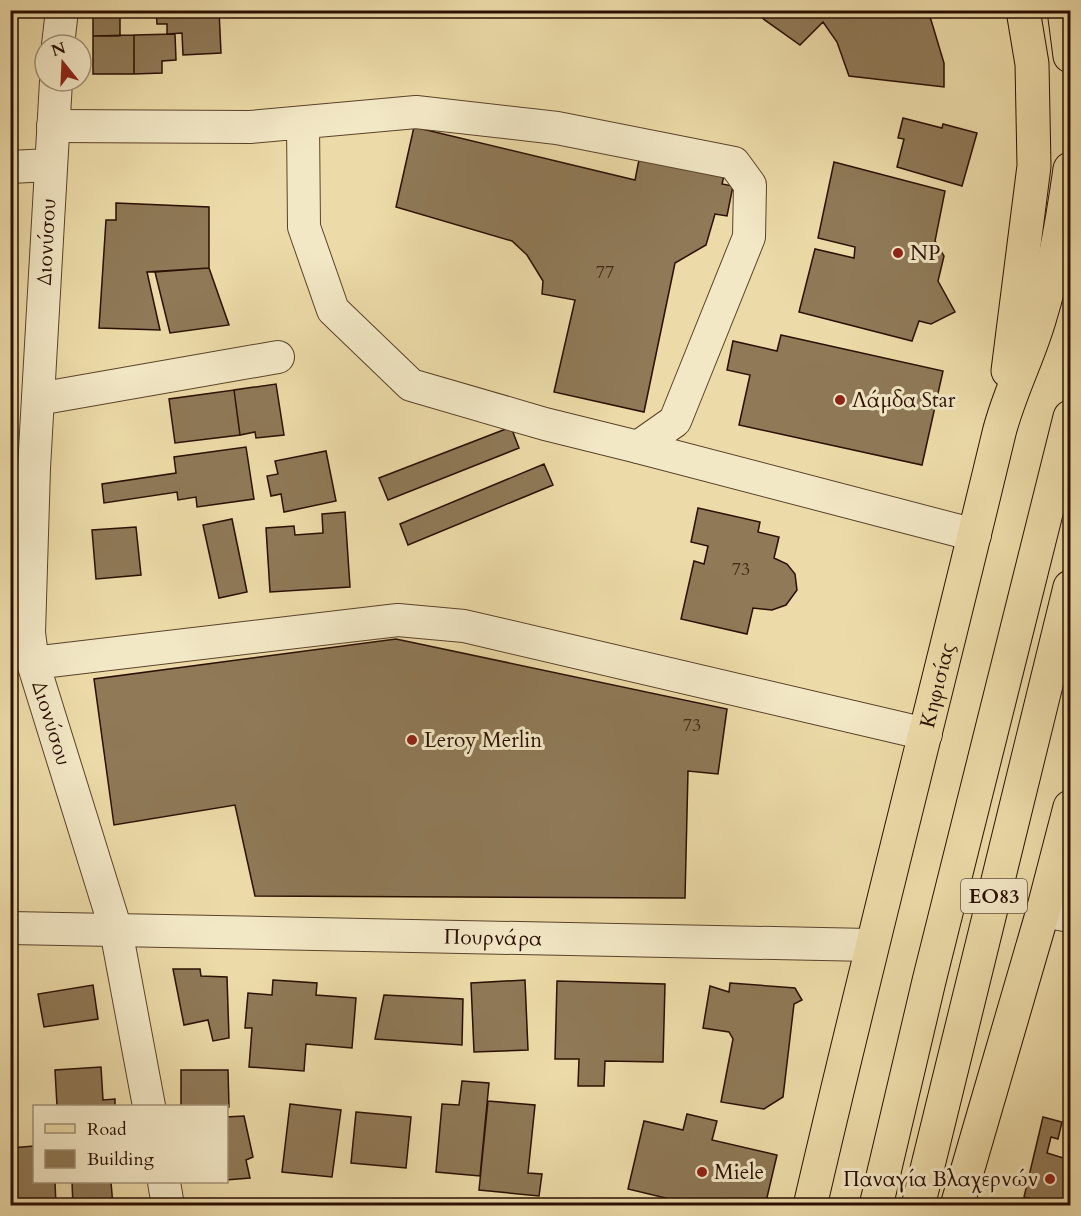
<svg xmlns="http://www.w3.org/2000/svg" width="1081" height="1216" font-family="Cardo,serif">
<style>
.building{fill:#8f7957;stroke:#2a0f00;stroke-width:1.5}
.lines{fill:none;stroke-linecap:round;stroke-linejoin:round}
.minor-casing{stroke:#5a422a;stroke-width:34}
.major-casing{stroke:#2a0f00;stroke-width:35}
.minor{stroke:#f3e8c6;stroke-width:32}
.major{stroke:#ecdba8;stroke-width:33}
.poi-dot{fill:#8f2418;stroke:#f3e8c6;stroke-width:2}
.labels{text-anchor:middle;stroke-width:6;stroke-linejoin:round;paint-order:stroke}
.number-label{font-size:18px;fill:#432a16}
.shield{fill:#f3e8c6;stroke:#66503b;stroke-width:1.5}
.shield-label{font-size:20px;font-weight:bold;fill:#2a0f00}
.street-label{font-size:21px;fill:#2a0f00;stroke:#f3e8c6}
.poi-label{font-size:21px;fill:#2a0f00;stroke:#f3e8c6;text-anchor:start}
</style>
<rect width="100%" height="100%" fill="#ecdba8"/>
<filter id="stains"><feTurbulence type="fractalNoise" baseFrequency=".00333" numOctaves="4"/><feColorMatrix values="0 0 0 0 .2 0 0 0 0 .09 0 0 0 0 .02 0 0 0 .5 -.17"/></filter>
<radialGradient id="worn" r=".72"><stop offset=".6" stop-color="#630" stop-opacity="0"/><stop offset="1" stop-color="#630" stop-opacity=".3"/></radialGradient>
<path class="building" d="M93,10h27v26h-27z
M156,10h63l2,43 -38,2 -1,-22 -15,1v-10h-10z
M756,10h172l16,53v24l-95,-11 -12,-34 -14,-20 -23,23 -45,-32z
M175,34l1,26 -14,1v12l-28,1v-39z
M134,35v39h-41v-38z
M903,118l39,10 1,-4 34,9 -15,53 -65,-19 7,-28 -6,-1z
M414,127l221,53 5,-25 84,21 -2,8 11,2 -6,30 -12,-2 -9,31 -31,18 -31,149 -90,-20 21,-92 -33,-6 1,-13 -16,-26 -15,-14 -116,-34z
M834,162l111,29 -10,50 9,15 -6,25 17,31 -24,12 -12,-3 -7,20 -113,-29 16,-63 39,9 1,-11 -37,-9z
M116,203l93,4v61l-62,4 13,58 -61,-2 7,-108h10z
M209,268l20,57 -59,8 -15,-61z
M781,335l162,36 -21,94 -183,-40 11,-50 -23,-5 6,-29 44,10z
M276,384l8,51 -28,3 -1,-6 -15,3 -6,-45z
M234,390l6,45 -65,8 -6,-44z
M511,427l8,21 -131,52 -9,-22z
M246,447l8,52 -57,8 -1,-10 -18,3 -1,-8 -73,11 -2,-19 74,-11 -2,-16z
M326,451l10,50 -52,11 -3,-18 -10,2 -4,-20 11,-2 -3,-13z
M544,464l9,21 -145,60 -8,-21z
M698,508l62,14 -2,10 21,5 -5,21 13,6 8,10 2,16 -11,15 -14,5 -19,-2 -6,26 -66,-15 13,-58 10,3 4,-18 -17,-4z
M345,512l5,75 -80,5 -4,-64 28,-2 1,9 28,-2 -1,-19z
M232,519l15,73 -28,6 -16,-73z
M136,527l5,48 -45,4 -4,-49z
M396,639l331,70 -9,65 -30,-3 -3,127 -430,-2 -20,-91 -121,20 -20,-146z
M173,969h27l1,7 26,1 2,61 -16,3 -5,-21 -24,5z
M273,980l44,3 -1,12 40,3 -4,50 -46,-4 -2,27 -55,-4 3,-39h-7l3,-35 24,2z
M525,980l3,70 -54,2 -3,-69z
M557,981l108,3 -2,78 -58,-1 -1,25h-26l1,-27h-24z
M730,983l65,5 7,12 -8,4 -11,93 -19,12 -43,-7 12,-63 -4,-7 -26,-4 7,-42 19,6z
M93,985l5,34 -54,8 -6,-33z
M384,995l79,4 -1,46 -87,-6z
M101,1067l2,33 12,-1v7h-58l-2,-36z
M181,1070h47l1,37 -48,-1z
M462,1081l27,2 -9,93 -44,-4 6,-68 17,1z
M488,1101l47,4 -7,68 14,1 -3,22 -60,-6z
M290,1104l51,6 -9,67 -50,-5z
M356,1112l55,5 -5,51 -55,-5z
M687,1114l30,7 -5,19 65,15 -12,51h-66l-71,-17 16,-68 39,9z
M244,1116l9,41 -7,3 4,18 -24,2v-63z
M1043,1117l19,5 -4,17 -7,-2 -4,16 23,7v46h-37l2,-6 -11,-3z
M34,1146v36h21l1,24h-46v-58z
M72,1182h39l2,24h-40z"/>
<g class="lines">
<defs>
<g id="minor">
<path d="M58,45l4,-35"/>
<path id="s1" d="M56,81l-22,387 -5,165 4,30 83,267 33,176"/>
<path d="M53,126l197,1 166,-15 141,16 177,35 16,22 -1,52 -74,184 -37,26 -93,-23 -134,-39 -78,-75 -29,-83 -1,-104"/>
<path d="M10,167l40,-2"/>
<path d="M38,399l240,-42"/>
<path d="M638,447l337,88"/>
<path d="M33,663l365,-43 66,6 462,108"/>
<path d="M1043,911l27,5"/>
<path id="s2" d="M10,928l860,17"/>
<path d="M164,1182l4,24"/>
</g>
<g id="major">
<path d="M1064,10l6,46"/>
<path d="M1008,371l26,-205 -2,-102 -9,-54"/>
<path id="s3" d="M810,1206c60,-259 127,-515 189,-773 10,-40 30,-77 41,-116 15,-49 23,-98 30,-148"/>
<path d="M876,1206l53,-225 141,-564"/>
<path d="M918,1206l152,-619"/>
<path d="M957,1206l86,-295 27,-104"/>
</g>
</defs>
<use href="#minor" class="minor-casing"/>
<use href="#major" class="major-casing"/>
<use href="#minor" class="minor"/>
<use href="#major" class="major"/>
</g>
<g class="poi-dot">
<circle cx="898" cy="253" r="6"/>
<circle cx="840" cy="400" r="6"/>
<circle cx="412" cy="740" r="6"/>
<circle cx="702" cy="1172" r="6"/>
<circle cx="1050" cy="1179" r="6"/>
</g>
<g class="labels">
<g class="number-label">
<text x="605" y="278">77</text>
<text x="741" y="575">73</text>
<text x="692" y="731">73</text>
</g>
<rect class="shield" x="961" y="879" width="66" height="34" rx="4.5"/>
<g class="shield-label">
<text x="994" y="903">ΕΟ83</text>
</g>
<g class="street-label">
<text transform="translate(46 242) rotate(-87)" y="7">Διονύσου</text>
<text dy="7" stroke="none"><textPath href="#s3" startOffset="536">Κηφισίας</textPath></text>
<text dy="7" stroke="none"><textPath href="#s1" startOffset="646">Διονύσου</textPath></text>
<text dy="7" stroke="none"><textPath href="#s2" startOffset="483">Πουρνάρα</textPath></text>
</g>
<g class="poi-label">
<text x="910" y="260">NP</text>
<text x="852" y="407">Λάμδα Star</text>
<text x="424" y="747">Leroy Merlin</text>
<text x="714" y="1179">Miele</text>
<text x="1038" y="1186" text-anchor="end">Παναγία Βλαχερνών</text>
</g>
</g>
<rect width="1081" height="1216" fill="none" stroke="#ecdba8" stroke-width="36"/>
<rect x="12" y="12" width="1057" height="1192" fill="none" stroke="#2a0f00" stroke-width="3"/>
<rect x="18" y="18" width="1045" height="1180" fill="none" stroke="#2a0f00" stroke-width="1.5"/>
<rect x="33" y="1105" width="195" height="78" fill="#f3e8c6" stroke="#a39177" stroke-width="1.5"/>
<rect x="45" y="1124" width="30" height="9" fill="#ecdba8" stroke="#a39177" stroke-width="1.5"/>
<text x="87" y="1135" font-size="18" fill="#2a0f00">Road</text>
<rect x="45" y="1150" width="30" height="18" fill="#8f7957" stroke="#a39177" stroke-width="1.5"/>
<text x="87" y="1165" font-size="18" fill="#2a0f00">Building</text>
<g transform="translate(63 63) rotate(342)"><circle r="28" fill="#f3e8c6" stroke="#a39177" stroke-width="1.5"/>
<path d="M0-4.5L10 22L0 15L-10 22Z" fill="#8f2418"/>
<text y="-9" font-size="16" font-weight="bold" text-anchor="middle" fill="#2a0f00">N</text>
</g>
<rect width="100%" height="100%" filter="url(#stains)"/>
<rect width="100%" height="100%" fill="url(#worn)"/>
</svg>
